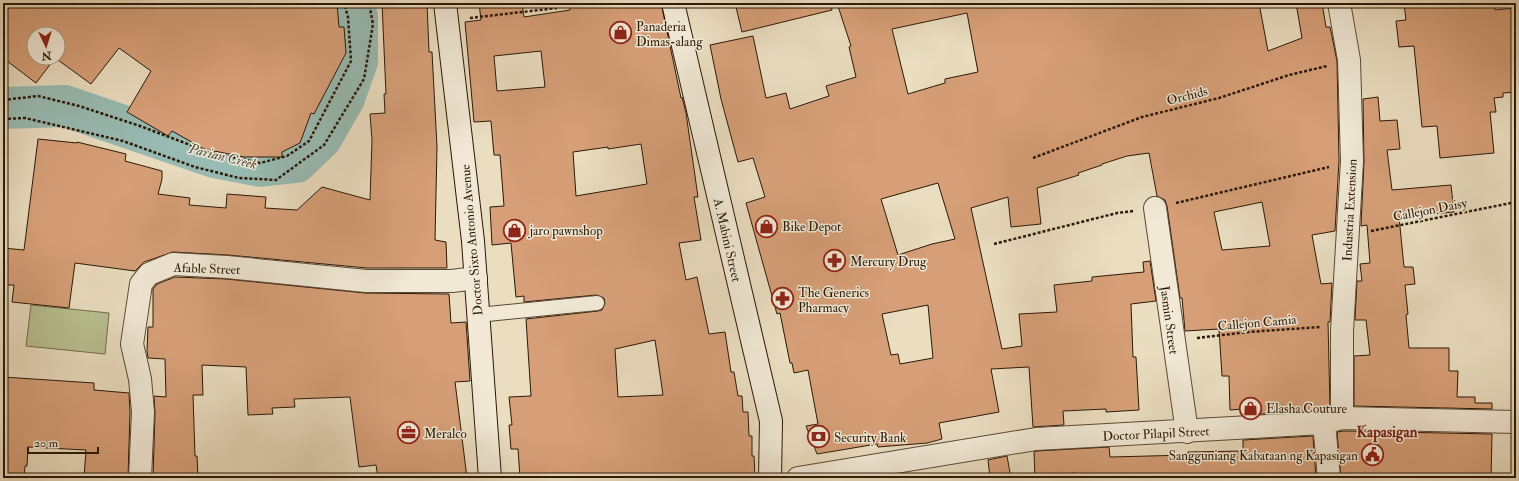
<svg xmlns="http://www.w3.org/2000/svg" width="1519" height="481" font-family="'IM FELL Double Pica',serif">
<style>
.green{fill:#b8c091;stroke:#726c4c}
.lines{fill:none;stroke-linecap:round;stroke-linejoin:round}
.river{stroke:#98bbb3;stroke-width:42}
.building{fill:#d69f78;stroke:#2b1907;fill-rule:evenodd}
.service-casing{stroke:#5b4a35;stroke-width:16}
.minor-casing{stroke:#5b4a35;stroke-width:24}
.secondary-casing{stroke:#2b1907;stroke-width:24}
.path{stroke:#2b1907;stroke-width:2.5;stroke-dasharray:3 2;stroke-linecap:butt}
.service{stroke:#f1e9d6;stroke-width:14}
.minor{stroke:#f1e9d6;stroke-width:22}
.secondary{stroke:#f1e9d6;stroke-width:22}
.labels{text-anchor:middle;stroke-width:3;stroke-linejoin:round;paint-order:stroke}
.poi-label{font-size:13px;fill:#2b1907;stroke:#f1e9d6;text-anchor:start}
.street-label{font-size:13px;fill:#2b1907;stroke:#f1e9d6}
.water-label{font-size:14px;font-style:italic;fill:#515243;stroke:#f1e9d6}
.quarter-label{font-size:15px;font-weight:bold;fill:#7a1f14;stroke:#f1e9d6}
</style>
<rect width="100%" height="100%" fill="#eaddc0"/>
<filter id="stains"><feTurbulence type="fractalNoise" baseFrequency=".005" numOctaves="4"/><feColorMatrix values="0 0 0 0 .2 0 0 0 0 .09 0 0 0 0 .02 0 0 0 .5 -.17"/></filter>
<radialGradient id="worn" r=".72"><stop offset=".6" stop-color="#630" stop-opacity="0"/><stop offset="1" stop-color="#630" stop-opacity=".3"/></radialGradient>
<path class="green" d="M31,305l78,8 -4,41 -79,-8z"/>
<g class="lines">
<path class="river" d="M3,108l62,-2 149,51 46,9 36,-4 25,-24 23,-40 13,-37v-44l-4,-14"/>
</g>
<path class="building" d="M3,3h334l2,24h5l2,26 -32,61 -3,-1 -11,30 -18,9v5h-38l-40,-8 -32,-18 -4,5 -41,-24 24,-41 -32,-23 -28,36 -33,-24v-26h-24v24h21l-19,25 -33,-25z
M382,3h45l2,49h3l5,95 -2,93 11,2 1,26h-80l-139,-13 -55,-3 -29,10 -9,9 -60,-8 -6,45 -57,-6 2,-17h-11v-37l21,2 14,-111 39,4v-1l49,12 -1,7 37,10v8l-4,15 32,4 -1,7 37,3 1,-14 39,3 -1,11 32,2 25,-23 48,13 2,-60 -2,-26 15,-1 -1,-19h2z
M479,3h43l2,14 46,-7 -1,-7h92l20,95 1,-1 4,16 12,84h-4l7,43 -22,3 7,37 11,-3 12,57 16,-2 6,40h3l4,24h4l1,16h5l1,24h3v20h2l1,20 -56,2v-2l-54,2v-3l-56,3h-69l-2,-29h-7l-2,-24h3l-3,-28 22,-1 -5,-77 72,-8 4,-1 3,-7 -1,-5 -8,-3 -72,7v-6l-8,1 -5,-54 -19,2 -2,-38 14,-1 -4,-51h-6l-3,-34 -17,1 -9,-100 16,-2zM541,51l4,36 -48,4 -3,-35zM641,144l6,40 -71,12 -3,-44 35,-5v2zM655,340l8,55 -45,2 -3,-48z
M735,3h96l1,7 -90,22z
M837,3h422l9,48 34,-13 -6,-35h26l4,24h4l7,34 2,100 -4,70 -23,4 9,49 11,-1 -2,39h-2l2,86 -8,3 -79,4v-6l-13,1 -1,-34h-7l-3,-47 -34,2 -3,-33h-2l-13,-92 -2,-6 -8,-4 -8,-43 -22,3 -25,8v1l-24,8 1,2 -42,13 4,36 -30,3 -3,-30 -37,11 31,141 20,-3 -3,-32 38,-2 -3,-27 38,-4v-4l52,-5 -1,-10 7,-1 6,40 -25,3 2,53h3l3,53 -33,2v-3l-43,2 1,14 -31,2 -4,-60 -38,2 8,43 -60,11 3,16 -15,4 -49,4 -1,-3 -60,10 -11,-28 12,-2 -10,-54 -14,3 -2,-10h-2l-10,-50 -3,1 -31,-111 19,-6 -12,-39 -15,4 -17,-63 -11,-54 43,-9 13,62 20,-5 4,16 39,-13 -3,-10 30,-9 -7,-30 2,-1zM967,13l11,59 -33,7v4l-37,11 -16,-65zM938,183l17,56 -23,5 -34,11 -17,-56zM1262,202l8,44 -48,4 -8,-38zM928,305l5,53 -33,6 -2,-10 -7,1 -9,-41z
M1404,3h90l1,7 20,-2 1,84 -13,1v4l-9,1 2,14h-6l4,41 -54,5 -3,-32 -15,1 -8,-81 -15,1 -3,-26 10,-1z
M1378,97l2,24 17,-1 3,29 -13,1 5,40 59,-5 3,27 -55,5 5,50h9l2,17 -10,1 3,29 -2,1 3,33h40v23h9l-1,26h18v6h17v6l-138,-3v-50l16,-1 -4,-35h-11l2,-39h5l-2,-17 10,-1 -3,-38 -6,1 3,-64 -1,-63z
M175,277l51,2 139,14 84,1 2,29 15,-1 4,59 -15,1 12,96h-89l-2,-13 -17,2 -9,-70 -56,2 1,8 -23,1 1,6 -25,1 -2,-48 -44,-2 1,30h-10l2,61h2l1,22h-45l2,-65 -1,-17 12,1 -1,-38 -17,-1 -1,-7 1,-24h5v-38l4,-5z
M3,377l91,6v7l35,3 1,19 -2,66h-44l2,-28 -58,-3 -1,19h-2l-1,12h-21z
M1344,431l148,3 -1,44h-150l-4,-46z
M1313,436l3,42h-241v-5l-40,4 -1,-25 3,-1 72,-4 1,10 78,-2v-3l55,-1v-11z
M1007,456l4,22h-21l-2,-18z"/>
<g class="lines">
<defs>
<path id="service" d="M478,315l119,-12"/>
<path id="minor" d="M1339,3l10,57 3,101 -10,170v87
M1155,208l32,224
M1324,423l5,55
M140,478l3,-66 -3,-33 -8,-35 9,-60 8,-10 24,-10 54,3 139,14h86l24,-3
M798,478l238,-39 288,-16 18,-5 174,4"/>
<path id="secondary" d="M445,3l28,238 17,237
M673,3l98,418 -1,57"/>
</defs>
<use href="#service" class="service-casing"/>
<use href="#minor" class="minor-casing"/>
<use href="#secondary" class="secondary-casing"/>
<path class="path" d="M470,18l87,-10
M3,100l35,-4 41,10 61,20 69,26 51,11 27,-7 22,-15 42,-80 -3,-44 -4,-14
M3,119l22,-1 98,23 72,26 44,11 37,2 48,-35 40,-66 9,-55 -4,-21
M1033,158l109,-41 77,-19 70,-23 38,-9
M1176,203l153,-36
M1371,231l145,-29
M994,244l123,-31 17,-2
M1197,338l51,-6 72,-5"/>
<use href="#service" class="service"/>
<use href="#minor" class="minor"/>
<use href="#secondary" class="secondary"/>
</g>
<defs>
<symbol id="shop-ring" viewBox="-11 -11 22 22"><circle r="9.5" fill="#f1e9d6" stroke="#8f2418" stroke-width="1.5"/><path d="M-5-2.5h2.3a2.7 3.5 0 0 1 5.4 0H5L5.5 6h-11ZM-1.5-2.5h3a1.5 2.3 0 0 0-3 0Z" fill="#8f2418"/></symbol>
<symbol id="pharmacy-ring" viewBox="-11 -11 22 22"><circle r="9.5" fill="#f1e9d6" stroke="#8f2418" stroke-width="1.5"/><path d="M-2-6h4v4h4v4h-4v4h-4v-4h-4v-4h4Z" fill="#8f2418"/></symbol>
<symbol id="office-ring" viewBox="-11 -11 22 22"><circle r="9.5" fill="#f1e9d6" stroke="#8f2418" stroke-width="1.5"/><path d="M-6-3h4V-5.5h4V-3h4V5H-6ZM-1-4.5V-3h2v-1.5ZM-6 0V1H6V0Z" fill="#8f2418"/></symbol>
<symbol id="bank-ring" viewBox="-11 -11 22 22"><circle r="9.5" fill="#f1e9d6" stroke="#8f2418" stroke-width="1.5"/><path d="M-6-4H6V4H-6ZM0-2.3a2.3 2.3 0 1 0 0 4.6a2.3 2.3 0 1 0 0-4.6Z" fill="#8f2418"/></symbol>
<symbol id="civic-ring" viewBox="-11 -11 22 22"><circle r="9.5" fill="#f1e9d6" stroke="#8f2418" stroke-width="1.5"/><path d="M-.6-6.5H3V-4.5H.6V-3L4-1V1h2V6H-6V1h2V-1L-.6-3ZM-1.2 2.5V6h2.4V2.5Z" fill="#8f2418"/></symbol>
</defs>
<g fill-rule="evenodd">
<use href="#shop-ring" x="608" y="20" width="25" height="25"/>
<use href="#shop-ring" x="754" y="214" width="25" height="25"/>
<use href="#shop-ring" x="502" y="218" width="25" height="25"/>
<use href="#pharmacy-ring" x="822" y="248" width="25" height="25"/>
<use href="#pharmacy-ring" x="770" y="286" width="25" height="25"/>
<use href="#shop-ring" x="1238" y="396" width="25" height="25"/>
<use href="#office-ring" x="396" y="420" width="25" height="25"/>
<use href="#bank-ring" x="806" y="424" width="25" height="25"/>
<use href="#civic-ring" x="1360" y="442" width="25" height="25"/>
</g>
<g class="labels">
<g class="poi-label">
<text x="636" y="31">Panaderia<tspan x="636" dy="15">Dimas-alang</tspan></text>
<text x="782" y="231">Bike Depot</text>
<text x="530" y="235">jaro pawnshop</text>
<text x="850" y="266">Mercury Drug</text>
<text x="798" y="297">The Generics<tspan x="798" dy="15">Pharmacy</tspan></text>
<text x="1266" y="413">Elasha Couture</text>
<text x="424" y="438">Meralco</text>
<text x="834" y="442">Security Bank</text>
<text x="1358" y="460" text-anchor="end">Sangguniang Kabataan ng Kapasigan</text>
</g>
<g class="street-label">
<text transform="translate(1187 95) rotate(-14)" y="5">Orchids</text>
<text transform="translate(1430 209) rotate(-11)" y="5">Callejon Daisy</text>
<text transform="translate(1349 210) rotate(-87)" y="5">Industria Extension</text>
<text transform="translate(471 240) rotate(-95)" y="5">Doctor Sixto Antonio Avenue</text>
<text transform="translate(728 240) rotate(77)" y="5">A. Mabini Street</text>
<text transform="translate(207 268) rotate(2)" y="5">Afable Street</text>
<text transform="translate(1170 320) rotate(82)" y="5">Jasmin Street</text>
<text transform="translate(1257 322) rotate(-5)" y="5">Callejon Camia</text>
<text transform="translate(1156 433) rotate(-3)" y="5">Doctor Pilapil Street</text>
</g>
<g class="water-label">
<text transform="translate(223 156) rotate(14)" y="5">Parian Creek</text>
</g>
<g class="quarter-label">
<text x="1387" y="437">Kapasigan</text>
</g>
</g>
<rect width="1519" height="481" fill="none" stroke="#eaddc0" stroke-width="16"/>
<rect x="4" y="4" width="1511" height="473" fill="none" stroke="#2b1907" stroke-width="2"/>
<rect x="8" y="8" width="1503" height="465" fill="none" stroke="#2b1907"/>
<g transform="translate(46 46) rotate(176)"><circle r="19" fill="#f1e9d6" stroke="#a29683"/>
<path d="M0-3L7 15L0 10L-7 15Z" fill="#8f2418"/>
<text y="-6" font-size="11" font-weight="bold" text-anchor="middle" fill="#2b1907">N</text>
</g>
<path d="M28 447v6h70v-6" fill="none" stroke="#2b1907" stroke-width="2"/>
<text x="34" y="447" font-size="12" fill="#2b1907" stroke="#f1e9d6" stroke-width="3" paint-order="stroke">20 m</text>
<rect width="100%" height="100%" filter="url(#stains)"/>
<rect width="100%" height="100%" fill="url(#worn)"/>
</svg>
